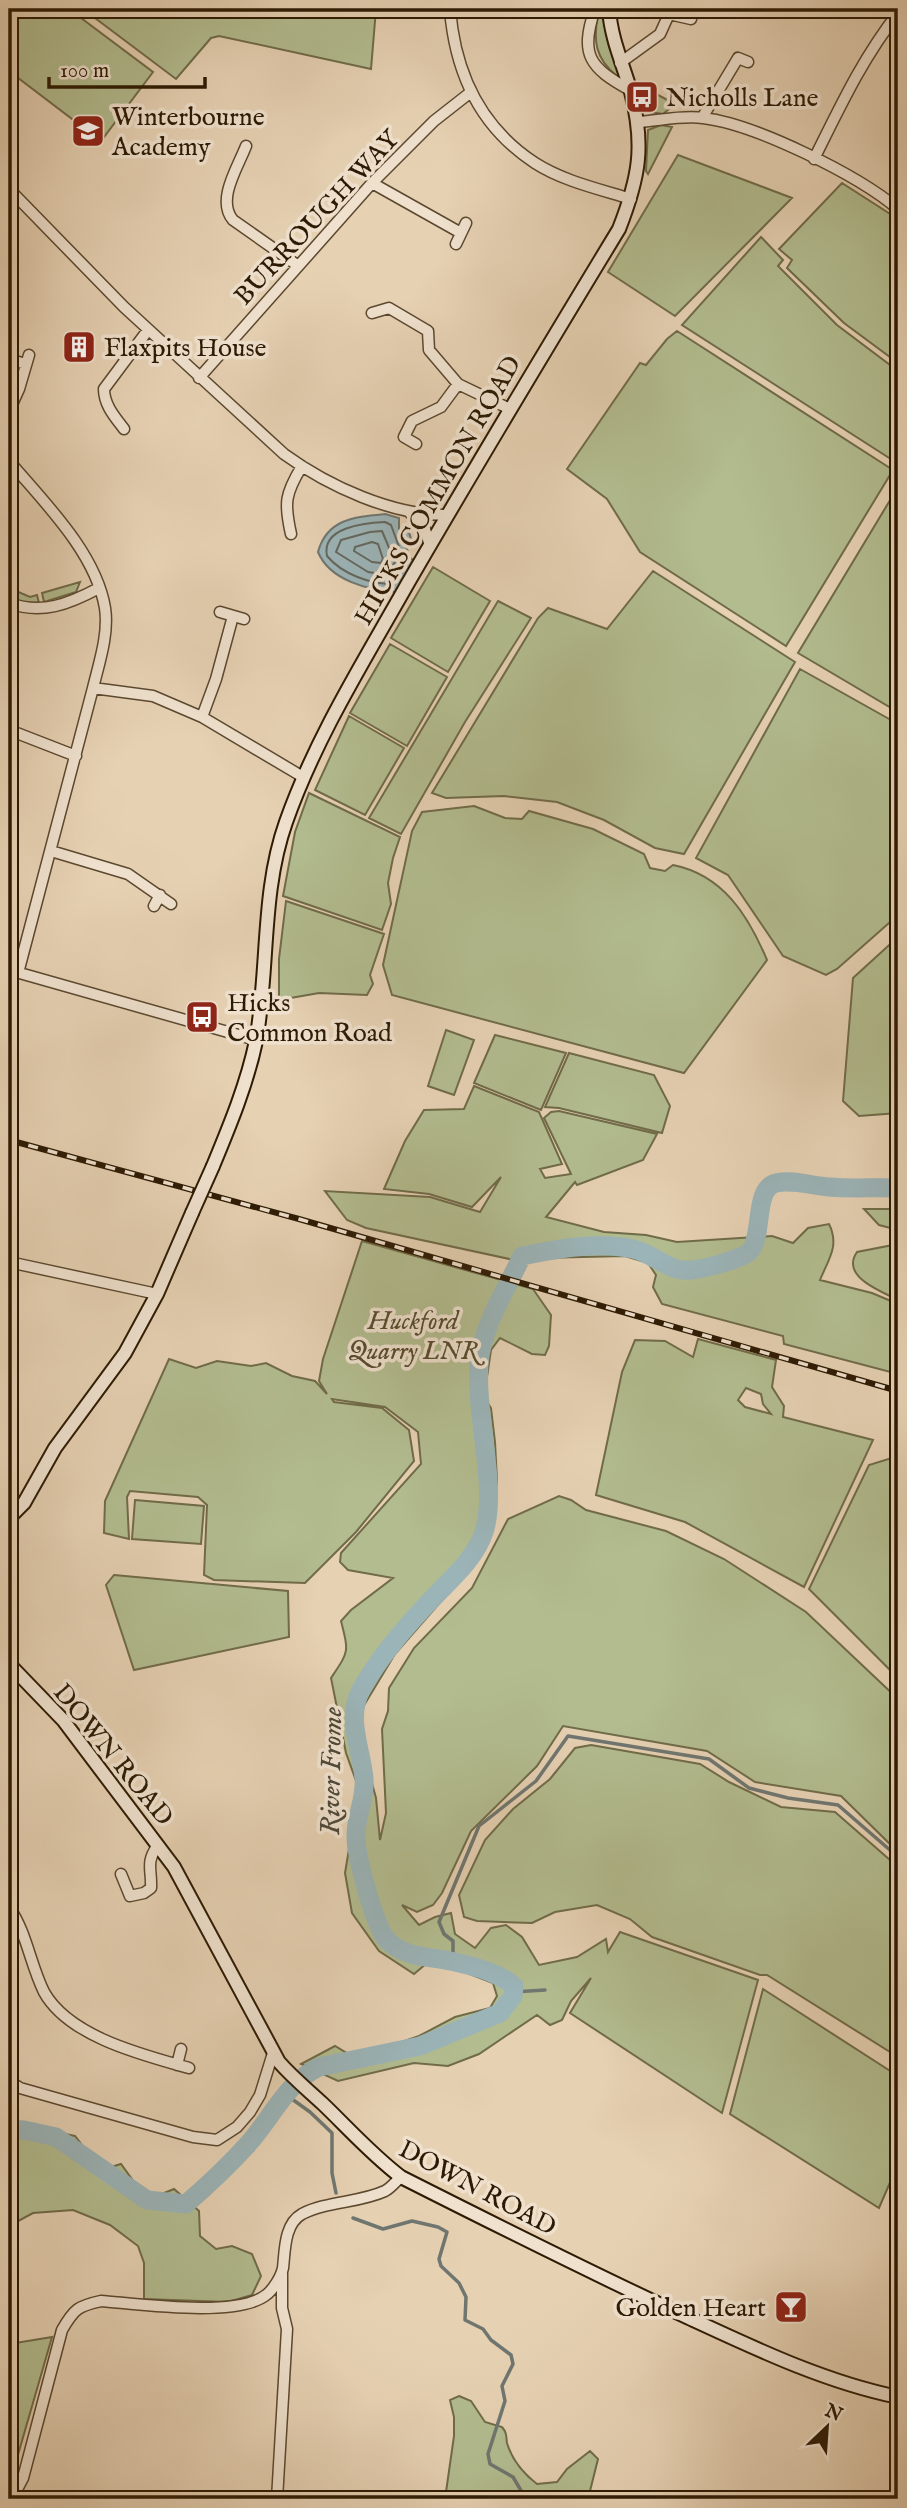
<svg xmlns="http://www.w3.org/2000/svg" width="907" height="2508" font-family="'IM FELL English',serif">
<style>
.green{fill:#b2bc8f;stroke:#706b49;stroke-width:2;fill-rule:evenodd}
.water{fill:#9bb4b8;stroke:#6f7670;stroke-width:2}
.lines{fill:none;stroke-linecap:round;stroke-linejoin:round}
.shore{stroke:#64675e;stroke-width:2}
.stream{stroke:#6f7670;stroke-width:3.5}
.river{stroke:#9bb4b8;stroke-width:19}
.street-casing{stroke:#5b482f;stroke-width:13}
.secondary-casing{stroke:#2d1a03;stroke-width:16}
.street{stroke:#efe1ce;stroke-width:10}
.secondary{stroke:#efe1ce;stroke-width:12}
.rail-casing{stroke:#2d1a03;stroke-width:6}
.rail{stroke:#efe1ce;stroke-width:3.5;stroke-dasharray:10;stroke-linecap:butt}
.secondary-bridge-casing{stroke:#2d1a03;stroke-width:16;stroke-linecap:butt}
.secondary-bridge{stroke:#efe1ce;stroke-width:12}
.labels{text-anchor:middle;stroke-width:7;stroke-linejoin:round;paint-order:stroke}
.poi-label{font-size:26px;fill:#2d1a03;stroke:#efe1ce;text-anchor:start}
.street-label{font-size:26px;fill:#2d1a03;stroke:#efe1ce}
.park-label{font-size:26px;font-style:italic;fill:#554b2d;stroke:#efe1ce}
.water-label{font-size:28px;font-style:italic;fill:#4e4839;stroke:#efe1ce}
</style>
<rect width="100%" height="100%" fill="#e6d1b3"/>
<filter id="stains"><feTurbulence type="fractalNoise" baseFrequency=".00286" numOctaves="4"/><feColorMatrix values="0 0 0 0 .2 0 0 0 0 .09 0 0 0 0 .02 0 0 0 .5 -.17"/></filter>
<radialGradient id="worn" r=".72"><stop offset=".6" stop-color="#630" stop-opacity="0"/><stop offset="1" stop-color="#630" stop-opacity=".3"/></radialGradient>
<path class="green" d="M22,9h47l84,63 -52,69 -92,-70v-45z
M83,9h293l-5,60 -152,-33 -8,2 -35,41z
M598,14h4l7,33 10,27 -2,2c-22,-17 -24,-36 -19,-62z
M643,87l32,17 -12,10 -13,-2 -4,-5z
M661,125l11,2 -24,47 -2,-3 2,-41z
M678,155l114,43 -117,118 -67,-44z
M842,183l56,36v144l-54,-40 -57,-55 5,-8 -13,-11z
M761,237l22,23 -5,6 59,59 61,46 -1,92 -215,-138z
M677,331l216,139 -107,176 -146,-94 -33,-53 -40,-30 73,-106 6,2 21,-26z
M898,487v225l-100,-59z
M433,567l57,34 -42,71 -57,-34z
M653,571l142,91 -111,192 -29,-6 -51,-28 -47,-18 -53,-6 -58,2 -14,-5 106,-175 10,-10 59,21z
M80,582l-4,10 -32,10 -2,-9z
M9,588l21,9 7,-2 2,8 -13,2 -17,-7z
M498,601l33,17 -66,104 -64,112 -32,-16z
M390,644l57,33 -40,69 -57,-33z
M800,669l98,55v191l-61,54 -11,6 -43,-19 -55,-81 -32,-17z
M349,716l55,32 -39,67 -50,-25z
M309,793l91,44 -7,21 -5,25 3,21 -9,26 -99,-34 12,-64z
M474,806l31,12 17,1 7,-8 64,18 51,25 6,14 15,3 8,-6c50,10 75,50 94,95l-83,113 -292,-78 -9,-30 29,-134 10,-19z
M286,901l98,33 -14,41 3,9 -6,11 -48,-2 -40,7v-41z
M898,937v176l-39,3 -16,-15 10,-123z
M446,1030l28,10 -20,55 -26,-9z
M495,1035l71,18 -25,57 -67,-27z
M569,1053l85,22 16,31 -8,27 -103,-25 -14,-1z
M474,1086l65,26 23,52 -22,5 5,9 26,-4 -27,-56 7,-6 8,-1 98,23 -14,26 -66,25 -2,-3 -29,35 58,15 42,3 31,7 95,-6 21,7 15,-15 21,-4c11,22 -1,36 -9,56l52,13 26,11v70l-114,-30 -1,-8 -121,-32 -9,-17 3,-12 -8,-12 -23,-7 -84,2 -13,5 -162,-35 -19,-8 -22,-29 105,6 50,15 21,-35 -29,30 -43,-13 -45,-5 21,-48 19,-31 40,-1z
M864,1209h34v21l-19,-5z
M362,1241l171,48 18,26 -2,31 -4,9 -13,-1 -32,-16 -9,12 -7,47 7,11 4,34 2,39 -5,52 -12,24 -85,97 -32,53 -2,36 15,55 4,42 6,-27 -4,-84 6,-18 1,-23 25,-40 58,-60 36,-69 51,-23 12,4 15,10 80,21 58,28 82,53 92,87v153l-57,-56 -86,-14 -48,-31 -144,-25 -26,40 -66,65 -29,62 -9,12 -16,7 -15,-7 17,20 16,-8 16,-4 4,21 20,14 16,-20 15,-3 16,12 17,28 38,-8 29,-18 2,13 12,-20 138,48 -36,133 -152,-100 21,-35 -20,23 -9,19 -12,5 -13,-10 -58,39 -31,12 -34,-3 -76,18 -37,-17 34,-18 20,12 64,-22 36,-19 35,-9 7,-12 -4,-13 -31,-12v-13l-23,-5 -25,21 -35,-23 -27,-38 -7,-40 14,-84 -13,-36 -15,-75c18,-27 18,-25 10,-57l10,-11 42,-32 -45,-8 -8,-8 1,-9 80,-89 -3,-32 -33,-25 -53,-8 2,3 48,6 27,22 5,31 -58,71 -51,51 -91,-3 -10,-5 3,-70 -9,-8 -68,-6 -3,6 2,42 -25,-6 1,-32 64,-142 27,9 21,-7 34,5 15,-3 26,13 23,5 12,13 -8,-13 4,-22z
M898,1244v56c-13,-7 -46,-19 -45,-37 0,-4 2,-8 4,-11z
M698,1339l78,21 -4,27 12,19 -1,11 90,23 -69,147 -119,-65 -89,-27 26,-123 13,-32 30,1 28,16zM746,1388l15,6 2,10 8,10 -26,-7 -7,-7z
M898,1456v222l-89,-89 60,-124z
M135,1500l69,6 -3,38 -69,-5z
M114,1575l174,16 1,46 -155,33 -28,-85z
M591,1745l109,19 29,18 52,25 54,5 63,55v190l-131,-82h-7l-108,-38 -22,-18 -33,-14 -42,7 -23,11 -55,-2 -13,-4 -5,-22 26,-55 28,-31 37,-30 25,-31z
M763,1989l135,87v88l-19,44 -149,-94z
M9,2123l66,13 26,34 20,-6 26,36 27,-11 25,22 1,25 16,13 16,-3 20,8 9,22 -9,19 -24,7 -84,-3v-36l-6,-17 -28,-21 -37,-15 -40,3 -24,13z
M52,2337l-41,142 -2,5v-140z
M459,2396l12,5 14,21 17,5c5,6 4,9 5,16 5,17 17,31 30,41l20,-2 10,-13 23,-18 8,8 -10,40h-143l9,-63v-19l-4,-17z"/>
<path class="water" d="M385,514l14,4v11l10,3 2,7 -8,1 8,19 5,1 -20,32c-27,-2 -66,-11 -78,-40 9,-33 36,-35 67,-38z"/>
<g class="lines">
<path class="shore" d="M385,522l6,3 14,38 -13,21c-22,0 -50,-10 -65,-28 -6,-29 38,-33 58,-34z
M370,532l12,-1 13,31 -8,13 -19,-3 -32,-20 5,-12z
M372,542l6,2 5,15 -2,4 -9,-1 -18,-11 1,-4z"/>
<path class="stream" d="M453,1961v-20l-9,-7 -5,-12 40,-96 57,-45 32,-45 141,23 40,29 39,10 50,7 60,52
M513,1992l32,-2
M285,2094l25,18 22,21v40l4,20
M353,2218l30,11 29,-8 26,6 9,5 -8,27 2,7 18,17 7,14 -1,23 18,9 8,11 20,15 2,9 -11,22 3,15 -17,53 2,10 23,13 13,22"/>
<path class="river" d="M9,2129l15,1 32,7 91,63 39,4c22,-19 44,-40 63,-61 24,-27 37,-60 70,-76l101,-21 80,-33 13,-17 1,-10c-15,-13 -44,-21 -64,-25 -23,-5 -45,-3 -63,-21 -12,-12 -32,-87 -31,-105 0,-20 10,-37 8,-57 -3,-30 -18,-60 -3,-88 18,-33 46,-65 72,-92 19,-20 42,-39 51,-66 14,-44 -9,-118 -5,-168 3,-38 27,-74 43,-108 35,-7 75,-15 111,-7 22,5 36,24 58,21 12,-1 54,-11 60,-20 12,-16 3,-62 25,-67 17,-4 36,3 53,4 23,2 46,0 69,1"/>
<defs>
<path id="street" d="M450,9c5,63 30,118 85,154 28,18 64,26 96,36
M595,9c-16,46 -5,59 35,81
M662,9l7,5 22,5
M620,63l40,-29 9,-20
M702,118l36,-60 10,4
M638,122c20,-1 44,-7 65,-4 52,6 155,57 195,91
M246,146c-8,21 -30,54 -13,74l64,45
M814,159c26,-52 48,-100 84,-146
M372,183l89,50
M9,189l115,118 160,147c44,32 109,62 164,61
M456,244l10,-21
M372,313l17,-5 39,23 1,19 29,34 52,25
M15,361l11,3
M199,378l173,-195 62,-62 37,-29
M9,411l10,-22 10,-34
M124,429c-9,-12 -20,-24 -20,-40l44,-59
M416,444l-12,-7 8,-16 29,-14 17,-23
M9,461c35,41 87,92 96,147 4,26 -6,55 -12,80l-75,285
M410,513l14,13 6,20
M291,534c-7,-31 -6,-40 11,-68
M9,603c33,12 60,1 90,-15
M220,612l24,7
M93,688l60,8 49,21 101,60
M202,717l14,-38 17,-63
M9,730l67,26
M51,851l77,23 43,30
M154,906l6,-11
M9,970l247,70
M9,1262l148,32
M121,1874l9,22 14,-3 7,-5c1,-19 -6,-25 7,-43
M9,1907c18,26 21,57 35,85 25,45 99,63 145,76
M177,2065l4,-16
M9,2081l11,7 173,49 24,3 20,-13 13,-15 10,-17 13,-42
M12,2499l11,-21 39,-148c12,-21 16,-24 39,-29 38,3 136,17 165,-6 7,-5 15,-18 17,-27 2,-17 1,-44 19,-54 25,-13 57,-11 83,-23 6,-3 11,-10 16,-14
M277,2499l10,-170 -5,-21v-35"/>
<path id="secondary" d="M213,1166c17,-41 34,-82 43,-125 13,-72 5,-149 30,-219 30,-85 78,-161 122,-239 69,-119 140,-237 211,-354 20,-51 26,-83 12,-137 -8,-28 -20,-53 -22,-83
M9,1518l15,-15 31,-55 70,-95 32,-59 35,-81
M9,1664l54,56 111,147 105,195c14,16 29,28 44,42 26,25 49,51 78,73 95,48 190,96 288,141 67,31 136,64 209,79"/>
</defs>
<use href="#street" class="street-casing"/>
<use href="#secondary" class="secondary-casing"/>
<use href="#street" class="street"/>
<use href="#secondary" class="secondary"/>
<defs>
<path id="rail" d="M9,1140l290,79 599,172"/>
</defs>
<use href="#rail" class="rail-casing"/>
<use href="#rail" class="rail"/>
<defs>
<path id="secondary-bridge" d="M192,1213l21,-47"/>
</defs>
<use href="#secondary-bridge" class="secondary-bridge-casing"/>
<use href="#secondary-bridge" class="secondary-bridge"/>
</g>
<defs>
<symbol id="bus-square" viewBox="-11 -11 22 22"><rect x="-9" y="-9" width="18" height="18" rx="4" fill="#8f2418" stroke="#efe1ce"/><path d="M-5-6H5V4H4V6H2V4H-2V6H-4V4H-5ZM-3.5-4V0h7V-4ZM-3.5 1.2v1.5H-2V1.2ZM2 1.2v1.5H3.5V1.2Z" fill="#fff"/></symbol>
<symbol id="school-square" viewBox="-11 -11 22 22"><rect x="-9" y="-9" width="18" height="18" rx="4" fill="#8f2418" stroke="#efe1ce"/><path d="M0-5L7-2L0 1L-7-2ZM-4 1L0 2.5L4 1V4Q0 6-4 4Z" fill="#fff"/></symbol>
<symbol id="building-square" viewBox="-11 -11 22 22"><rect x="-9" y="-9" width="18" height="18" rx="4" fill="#8f2418" stroke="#efe1ce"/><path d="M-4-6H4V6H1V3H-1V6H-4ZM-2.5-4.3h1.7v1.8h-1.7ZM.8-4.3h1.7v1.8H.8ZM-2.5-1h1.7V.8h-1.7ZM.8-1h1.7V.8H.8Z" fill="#fff"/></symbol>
<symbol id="bar-square" viewBox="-11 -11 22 22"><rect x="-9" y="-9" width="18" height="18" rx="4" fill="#8f2418" stroke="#efe1ce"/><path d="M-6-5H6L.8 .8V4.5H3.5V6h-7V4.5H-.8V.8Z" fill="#fff"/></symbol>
</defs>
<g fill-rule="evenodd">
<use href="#bus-square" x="623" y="78" width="38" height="38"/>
<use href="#school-square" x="69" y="112" width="38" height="38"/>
<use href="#building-square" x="60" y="328" width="38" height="38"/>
<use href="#bus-square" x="183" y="998" width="38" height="38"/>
<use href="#bar-square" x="772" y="2288" width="38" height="38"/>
</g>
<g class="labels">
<g class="poi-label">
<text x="666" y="106">Nicholls Lane</text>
<text x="112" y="125">Winterbourne<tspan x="112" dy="30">Academy</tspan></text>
<text x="104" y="356">Flaxpits House</text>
<text x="227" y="1011">Hicks<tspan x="227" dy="30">Common Road</tspan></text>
<text x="766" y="2316" text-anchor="end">Golden Heart</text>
</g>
<g class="street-label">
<text transform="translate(316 217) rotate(-47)" y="9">BURROUGH WAY</text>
<text transform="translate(437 490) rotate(-60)" y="9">HICKS COMMON ROAD</text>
<text transform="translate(114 1754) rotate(51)" y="9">DOWN ROAD</text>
<text transform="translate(478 2187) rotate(28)" y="9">DOWN ROAD</text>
</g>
<g class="park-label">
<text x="413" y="1329">Huckford<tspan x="413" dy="30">Quarry LNR</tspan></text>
</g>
<g class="water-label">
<text transform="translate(330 1771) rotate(-89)" y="10">River Frome</text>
</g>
</g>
<rect width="907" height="2508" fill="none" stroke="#e6d1b3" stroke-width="35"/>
<rect x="10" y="10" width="886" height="2487" fill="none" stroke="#2d1a03" stroke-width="3.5"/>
<rect x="18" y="18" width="872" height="2473" fill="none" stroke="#2d1a03" stroke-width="2"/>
<g transform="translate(827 2427) rotate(25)" stroke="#efe1ce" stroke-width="5" paint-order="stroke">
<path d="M0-5L12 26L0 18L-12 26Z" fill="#2d1a03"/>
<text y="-10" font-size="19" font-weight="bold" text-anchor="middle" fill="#2d1a03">N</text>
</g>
<path d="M49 77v10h156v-10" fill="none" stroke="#2d1a03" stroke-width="3.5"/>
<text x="60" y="77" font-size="21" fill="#2d1a03" stroke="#efe1ce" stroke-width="5" paint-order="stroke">100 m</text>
<rect width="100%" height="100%" filter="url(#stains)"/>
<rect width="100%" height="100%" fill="url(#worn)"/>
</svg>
